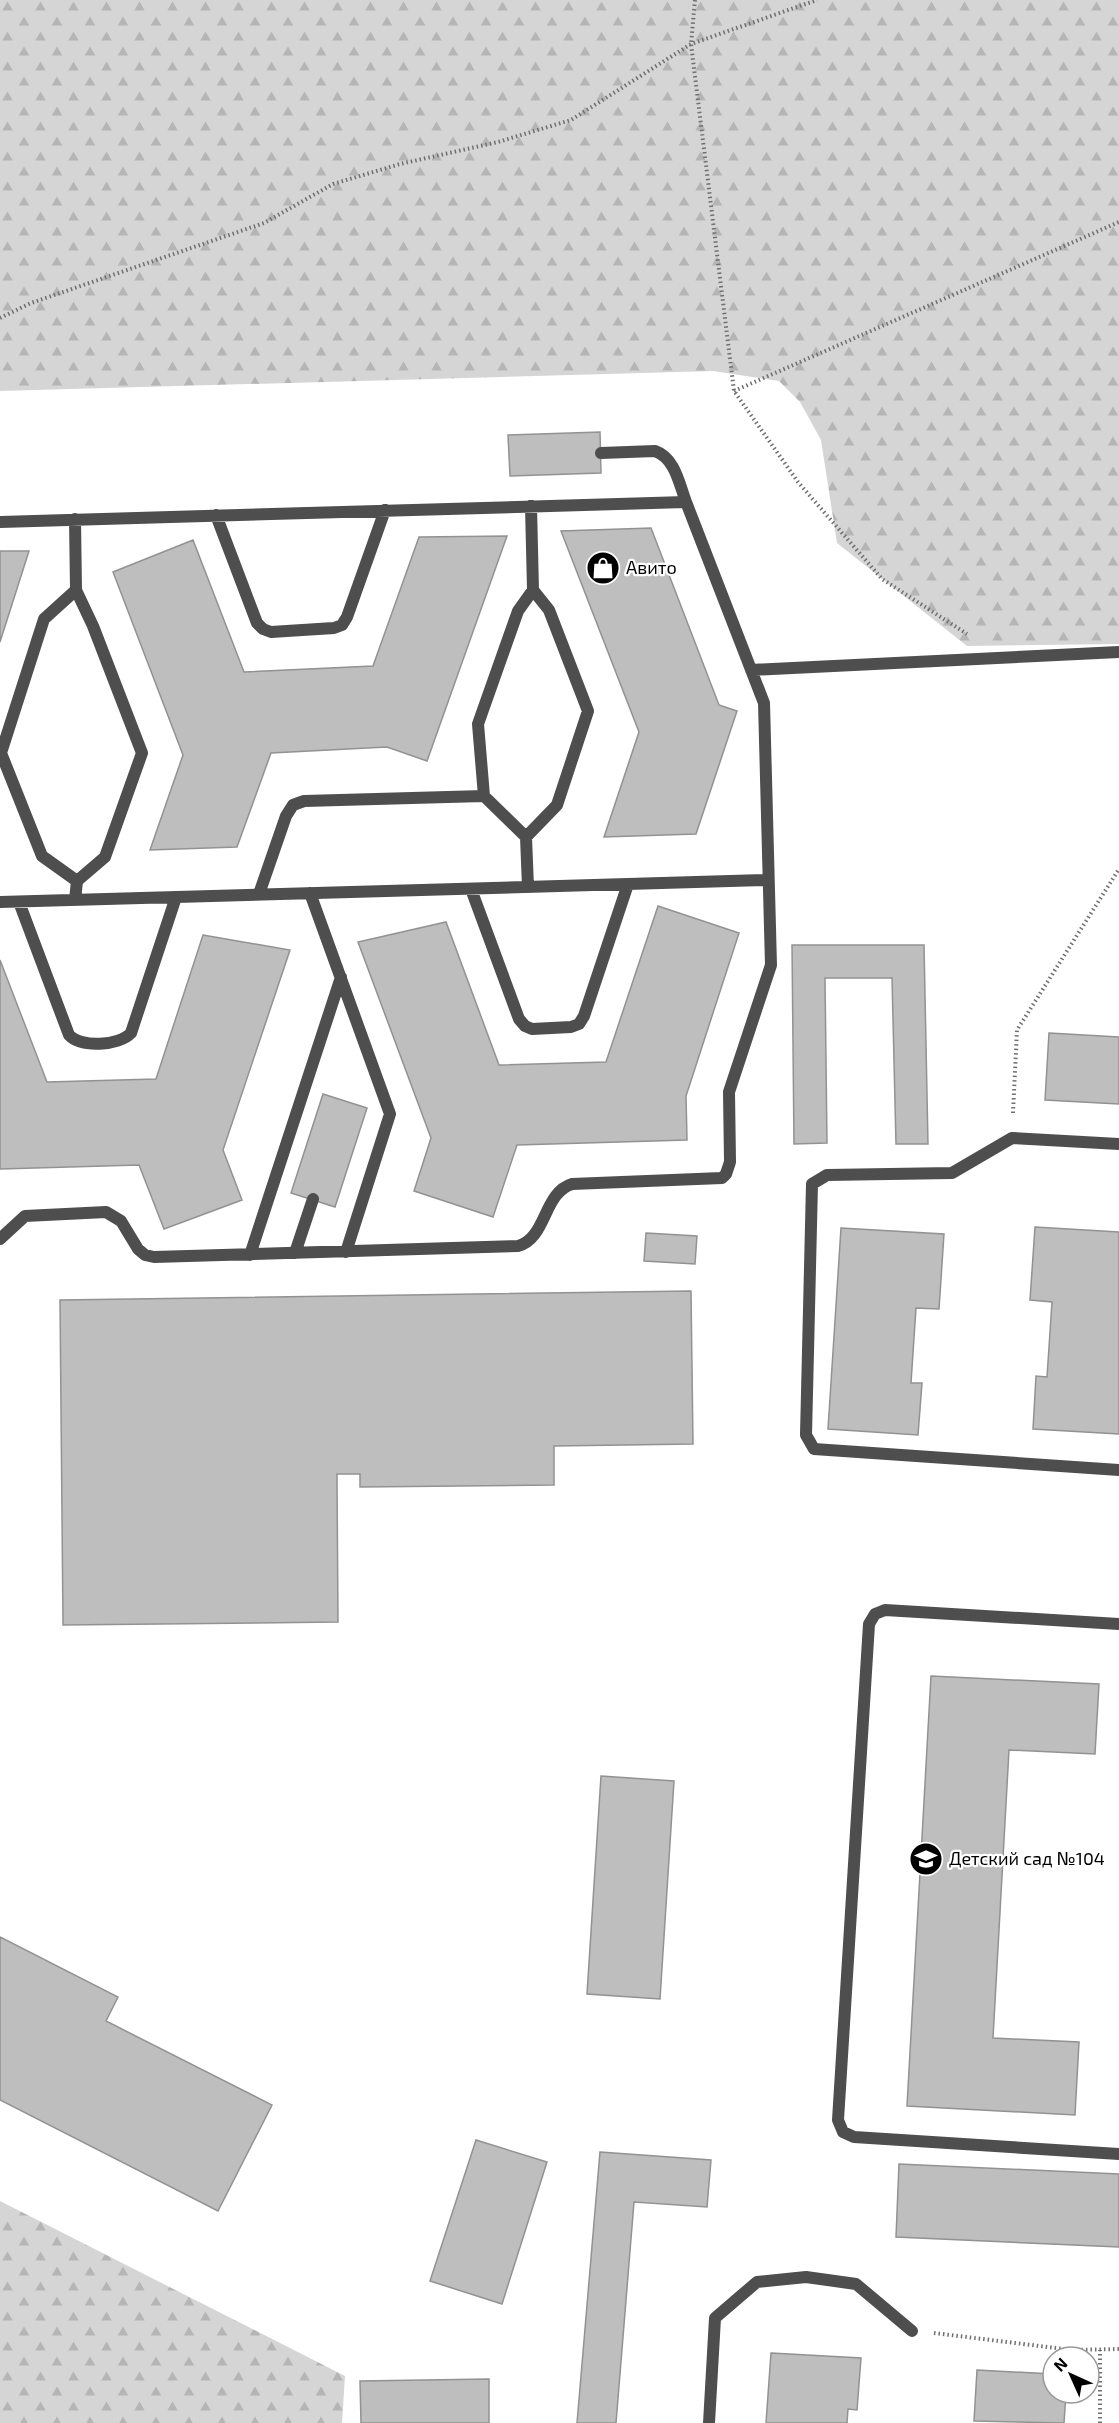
<svg xmlns="http://www.w3.org/2000/svg" width="1119" height="2423" font-family="'Exo 2',sans-serif">
<style>
.forest{fill:url(#forest-firs)}
.building{fill:#bebebe;stroke:#929292;stroke-width:1.5}
.lines{fill:none;stroke-linecap:round;stroke-linejoin:round}
.path{stroke:#707070;stroke-width:4;stroke-dasharray:1.5 3;stroke-linecap:butt}
.service{stroke:#4e4e4e;stroke-width:12}
.labels{text-anchor:middle;stroke-width:4.5;stroke-linejoin:round;paint-order:stroke}
.poi-label{font-size:18px;fill:#000;stroke:#fff;text-anchor:start}
</style>
<defs>
<pattern id="forest-firs" width="22" height="20" patternUnits="userSpaceOnUse" patternTransform="scale(1.5)"><rect width="22" height="20" fill="#d5d5d5"/><path d="M5 1l3.5 6h-7zM16 11l3.5 6h-7z" fill="#b5b5b5"/></pattern>
</defs>
<rect width="100%" height="100%" fill="#fff"/>
<path class="forest" d="M0,0h1119v644l-152,2 -130,-103 -16,-103 -21,-38 -21,-21 -66,-10 -713,20z
M0,2201l345,175 -3,47h-342z"/>
<path class="building" d="M600,432l1,41 -91,3 -2,-41z
M651,528l68,177 18,6 -41,123 -92,3 35,-105 -78,-201z
M507,536l-80,225 -40,-14 -116,6 -34,94 -87,3 33,-95 -70,-183 80,-32 51,132 129,-6 46,-129z
M0,551h29l-29,91z
M658,906l81,27 -53,163 1,44 -170,5 -24,72 -79,-26 17,-53 -73,-196 88,-20 53,143 107,-3z
M203,935l87,15 -67,200 19,50 -78,29 -25,-64 -139,4v-209l47,122 109,-3z
M792,945h132l4,199h-32l-4,-166h-67l2,165 -33,1z
M1049,1033l70,4v67l-74,-4z
M323,1094l44,14 -32,99 -44,-14z
M1035,1227l84,5v202l-86,-5 3,-53 11,1 5,-75 -22,-2z
M841,1228l103,6 -5,75 -23,-1 -5,75h11l-4,52 -90,-6z
M646,1233l51,3 -2,28 -51,-3z
M691,1291l2,153 -139,2v39l-194,2v-13h-23l1,148 -275,3 -3,-325z
M931,1676l168,8 -4,70 -86,-4 -16,288 86,4 -4,73 -168,-9z
M601,1776l73,5 -14,218 -73,-5z
M0,1937l118,60 -12,24 166,84 -54,106 -218,-111z
M476,2140l71,22 -45,142 -72,-23z
M600,2152l111,8 -4,47 -73,-5 -18,221h-39z
M899,2164l220,10v73l-223,-10z
M771,2353l90,5 -4,52 -9,-1 -1,14h-81z
M977,2370l76,4v19h13l-2,30 -90,-2z
M489,2379v44h-128l-1,-42z"/>
<g class="lines">
<path class="path" d="M695,0l-4,44 43,347 64,91 84,97 85,55
M0,318l31,-15 233,-80 69,-39 67,-20 98,-22 73,-22 120,-76 126,-44
M734,391l385,-169
M1013,1113l4,-83 102,-161
M934,2333l138,17 47,-1
M1100,2423v-73"/>
<path class="service" d="M601,453l54,-2c20,7 24,32 31,51
M216,515l41,108 6,6 8,3 63,-4 8,-3 5,-8 38,-107
M75,519l1,71 17,36 49,127 -37,104 -28,24 -2,19
M0,522l686,-20 78,201 7,262 -42,127 1,70 -4,12 -4,4 -150,6c-29,9 -25,54 -54,62l-364,11 -9,-2 -7,-6 -17,-28 -15,-9 -81,4 -25,23
M76,590l-32,29 -43,134 41,103 35,25
M751,670l368,-18
M484,796l-6,-72 40,-113 15,-21
M526,837l31,-32 31,-94 -39,-101 -16,-20 -2,-84
M471,889l48,130 6,7 7,3 39,-2 8,-3 5,-8 44,-132
M310,893l80,221 -44,138
M259,894l27,-78 7,-11 11,-4 180,-5 42,41 2,50
M0,902l768,-22
M19,902l50,133c12,13 50,11 62,-2l45,-136
M1119,1144l-107,-6 -60,35 -125,2 -15,9 -6,251 8,14 305,21
M295,1253l18,-54
M250,1255l91,-278
M1119,1624l-234,-14 -10,4 -6,10 -31,496 5,12 11,5 265,17
M709,2423l6,-105 42,-36 49,-5 50,7 56,47"/>
</g>
<defs>
<symbol id="shop-disc" viewBox="-11 -11 22 22"><circle r="9.5" fill="#000" stroke="#fff"/><path d="M-5-2.5h2.3a2.7 3.5 0 0 1 5.4 0H5L5.5 6h-11ZM-1.5-2.5h3a1.5 2.3 0 0 0-3 0Z" fill="#fff"/></symbol>
<symbol id="school-disc" viewBox="-11 -11 22 22"><circle r="9.5" fill="#000" stroke="#fff"/><path d="M0-5L7-2L0 1L-7-2ZM-4 1L0 2.5L4 1V4Q0 6-4 4Z" fill="#fff"/></symbol>
</defs>
<g fill-rule="evenodd">
<use href="#shop-disc" x="584" y="549" width="38" height="38"/>
<use href="#school-disc" x="907" y="1840" width="38" height="38"/>
</g>
<g class="labels">
<g class="poi-label">
<text x="626" y="574">Авито</text>
<text x="949" y="1865">Детский сад №104</text>
</g>
</g>
<g transform="translate(1071 2375) rotate(315)"><circle r="28" fill="#ffffff" stroke="#999999" stroke-width="1.5"/>
<path d="M0-4.5L10 22L0 15L-10 22Z" fill="#000000"/>
<text y="-9" font-size="16" font-weight="bold" text-anchor="middle" fill="#000000">N</text>
</g>
</svg>
